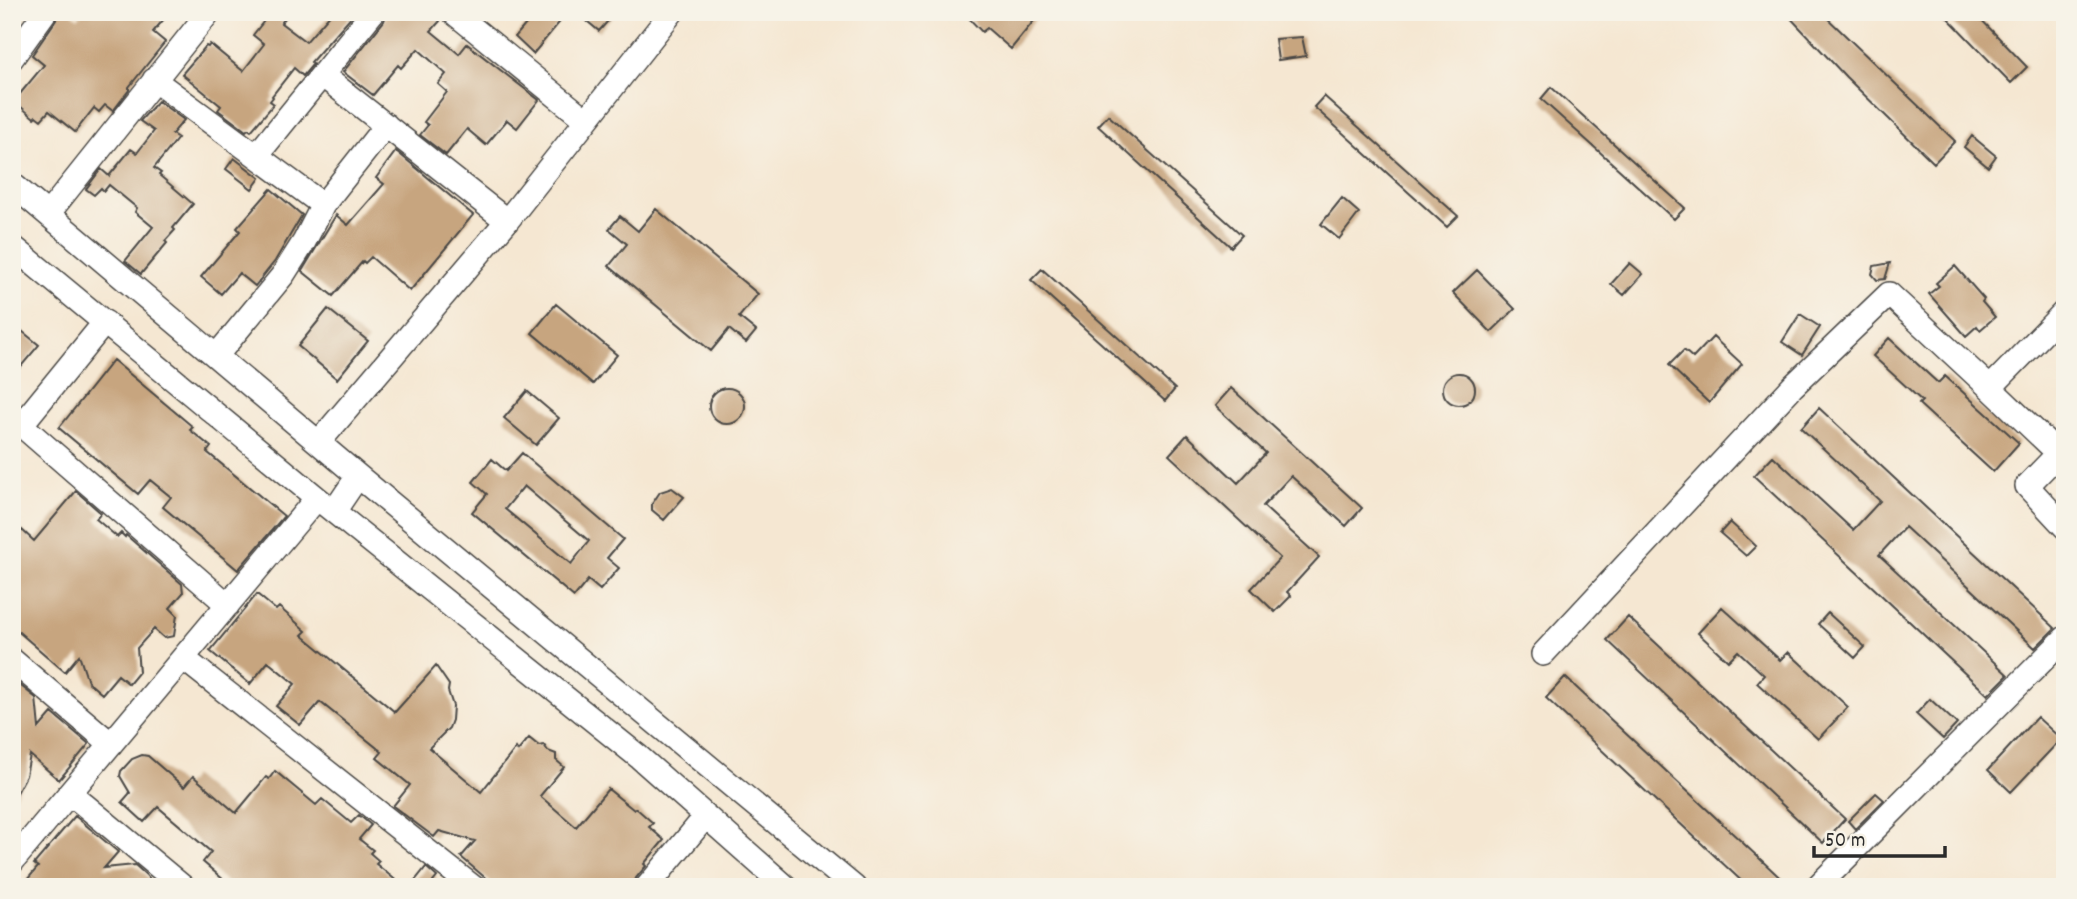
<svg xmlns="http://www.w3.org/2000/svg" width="2077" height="899" font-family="Dekko,sans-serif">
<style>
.building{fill:#c7a57f;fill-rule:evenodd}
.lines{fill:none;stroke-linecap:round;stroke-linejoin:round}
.minor-casing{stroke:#494744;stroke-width:26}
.minor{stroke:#fff;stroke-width:23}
</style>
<rect width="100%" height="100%" fill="#f7f3e8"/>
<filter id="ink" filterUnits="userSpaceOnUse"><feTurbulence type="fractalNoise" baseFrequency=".0143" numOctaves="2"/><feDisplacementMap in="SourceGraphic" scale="14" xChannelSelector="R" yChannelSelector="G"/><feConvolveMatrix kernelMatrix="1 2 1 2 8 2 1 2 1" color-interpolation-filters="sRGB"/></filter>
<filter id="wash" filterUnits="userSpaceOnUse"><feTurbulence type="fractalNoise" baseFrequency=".00686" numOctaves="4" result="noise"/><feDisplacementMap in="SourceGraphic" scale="28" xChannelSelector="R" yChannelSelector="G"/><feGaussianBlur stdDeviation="1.57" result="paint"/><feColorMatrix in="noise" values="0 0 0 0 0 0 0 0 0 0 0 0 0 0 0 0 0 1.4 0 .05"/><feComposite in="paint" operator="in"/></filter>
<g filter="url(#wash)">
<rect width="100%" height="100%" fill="#f5e7d2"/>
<g id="blocks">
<path class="building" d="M59,12h12l7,6 5,-6h87l-17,20 12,10 -36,45v3l-16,21 -8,-6 -6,7 -5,-4 -19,24 -26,-21 -8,9 -5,-4 -2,2 -20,-17 30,-36 -12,-10 24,-35z
M271,12h19l-9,11 25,19 26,-30h23l-44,50 2,2 -10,12 -9,-8 -22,28 1,1 -3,4 4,3 -23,27 -3,-2 -2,2 -28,-21 3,-4 -39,-32 24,-28 2,1 2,-3 33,27 21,-27 -11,-9z
M387,12h42l11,9 -9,10 28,23 8,-10 72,56 -22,28 -10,-8 -21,25 -19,-16 -21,26 -26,-20 8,-10 -4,-3 23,-30 -9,-8 8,-10 -28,-25 -17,19 -3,-3 -25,30 -30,-23 41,-51z
M544,12h24l-35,42 -18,-17 17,-20 4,4z
M576,12h40l-17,19z
M963,12h78l-30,37 -24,-21 -5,4z
M1785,12h36l134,129 -21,22 -88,-86z
M1942,12h32l53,55 -16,16z
M1302,37l4,19 -28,4 -3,-21z
M1551,87l134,121 -11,11 -133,-120z
M1324,96l134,120 -11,11 -133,-120z
M158,101l26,19 -12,14 6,4 -24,30 7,5 -2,2 34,29 -20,24 2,2 -10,11 2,2 -26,31 -16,-13 28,-34 -18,-15 2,-4 -28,-23 -5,6 -3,-3 -7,7 -8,-6 15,-20 8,7 22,-27 6,4 17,-22 -14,-10z
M1108,115l134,120 -11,12 -133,-121z
M1972,136l24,20 -8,11 -24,-20z
M396,151l77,64 -63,76 -39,-34 -6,6 -2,-2 -30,35 -31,-25 34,-56 12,10 36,-41 -8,-6z
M234,158l26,20 -8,11 -26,-20z
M271,189l31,26 -27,46 -20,25 -16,-13 -18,21 -20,-17 39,-46 -3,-3z
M1342,198l17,15 -20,26 -18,-15z
M656,209l102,85 -19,23 17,14 -10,12 -17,-14 -18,22 -102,-85 18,-22 -18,-15 11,-13 18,15z
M1630,263l13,11 -19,21 -13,-11z
M1890,263l-5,16 -8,1 -5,-6 2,-8z
M1955,266l29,33 -2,3 13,15 -15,13 -3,-4 -11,10 -37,-42 10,-8 -3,-3z
M1042,269l133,120 -10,12 -134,-121z
M1477,270l38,39 -24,23 -38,-39z
M556,304l61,51 -24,29 -61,-51z
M328,309l40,32 -31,38 -39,-33z
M1800,314l20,13 -18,28 -20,-13z
M12,323l27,22 -27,32z
M1713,337l29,27 -33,39 -40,-38 15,-15 9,8z
M1889,338l49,45 7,-7 74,67 -26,29 -74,-68 3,-3 -49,-45z
M113,360l80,67 -3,3 21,17 -4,5 77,64 -46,54 -75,-63 8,-10 -21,-17 -12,14 -79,-66z
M1443 389a16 16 0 1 1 32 0a16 16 0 1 1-32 0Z
M1231,388l131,120 -16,18 -55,-50 -28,30 56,51 -32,35 4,4 -16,16 -24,-23 29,-31 -111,-103 18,-20 51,48 28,-30 -51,-47z
M709 406a18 18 0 1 1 36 0a18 18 0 1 1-36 0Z
M527,391l32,27 -23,27 -32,-27z
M1819,408l236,220 -20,20 -130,-121 -26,28 129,120 -20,20 -234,-219 19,-20 80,74 27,-29 -79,-73z
M522,453l101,86 -16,19 12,10 -19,22 -12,-10 -14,17 -102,-85 15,-18 -14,-12 19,-23 14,12zM524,486l65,55 -18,23 -66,-55z
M672,488l12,9 -20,23 -12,-10v-6l8,-12z
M76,491l25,22 -5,6 21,18 4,-4 4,4 1,-2 56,49 1,9 -13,15 7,7 -3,21 -10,2 -10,-9 -17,19 2,24 -10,12 -11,-9 -16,19 -14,-12 -9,-27 -14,17 -53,-46v-84l10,-12 12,11z
M1730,522l26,24 -10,10 -26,-23z
M257,594l19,16 3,-3 27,24 -4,4 93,77 41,-46 13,19 -1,6 5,15 -1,14 -3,8 -20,20 52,44 35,-44 2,3 11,-13 10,8 5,-1 4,6 8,3v6l8,7 -24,29 36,31 32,-38 26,21 2,-2 17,15 -4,4 15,13 -20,24 2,2 -10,12 -3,9h-137l-35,-30 14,-16 -36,-10 -5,6 -41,-31 17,-21 -33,-27 5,-6 -62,-50 -20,23 -24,-19 19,-22 -27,-22 -18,22 -40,-33z
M1722,607l58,53 8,-8 60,55 -30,32 -61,-56 7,-8 -26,-24 -10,10 -30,-28z
M1828,613l37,34 -10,11 -37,-34z
M1628,617l217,202 -22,24 -216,-203z
M1565,677l87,81 138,129h-42l-202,-189z
M12,679l24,19 3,30 13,-15 37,31 -30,36 -29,-25 -4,21 -14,26z
M1930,699l27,25 -14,15 -27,-25z
M2037,717l24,22 -50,53 -23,-22z
M142,755l6,1 36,31 9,-11 43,37 30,-36 3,2 6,-8 41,34 6,-6 29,24 8,-8 12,10 -12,14 14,11 -3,3 9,8 -3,3 28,23h-172l-29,-25 8,-10 -53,-45 -14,15 -22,-20 8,-9 -10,-17 1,-5 11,-12z
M1876,793l8,7 -29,29 -7,-8z
M75,816l43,36 -14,16 31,-3 11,10 9,12h-134l17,-20 -4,-3z
M426,867l11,10 -8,10h-19z"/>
</g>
</g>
<g filter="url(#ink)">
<use href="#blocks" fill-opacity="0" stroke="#494744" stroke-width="2"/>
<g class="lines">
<defs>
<path id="minor" d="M453,12l133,108
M12,58l33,-46
M322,75l185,146
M154,80l169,125
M257,155l116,-143
M12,184l346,292 496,411
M48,214l161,-202
M12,246l305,252 322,259 147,130
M217,355l66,-80 21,-33 19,-37 63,-80
M1990,388l75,-77
M12,417l216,188
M21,425l84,-103
M319,442l188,-221 165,-209
M2058,454l-31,32 38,41
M335,510l23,-34
M1543,654l250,-268 96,-92 101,94 64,61 11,16
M183,658l290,229
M12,660l99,84
M70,793l113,94
M12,862l305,-364
M647,887l59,-71
M1817,887l248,-249"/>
</defs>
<use href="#minor" class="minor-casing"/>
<use href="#minor" class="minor"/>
</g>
</g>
<rect width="2077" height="899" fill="none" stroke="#f7f3e8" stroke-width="42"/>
<path d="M1814 846v10h131v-10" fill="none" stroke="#2b2b2b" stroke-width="3.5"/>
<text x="1825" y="846" font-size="21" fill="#2b2b2b" stroke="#f7f3e8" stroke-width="5" paint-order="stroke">50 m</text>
</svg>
